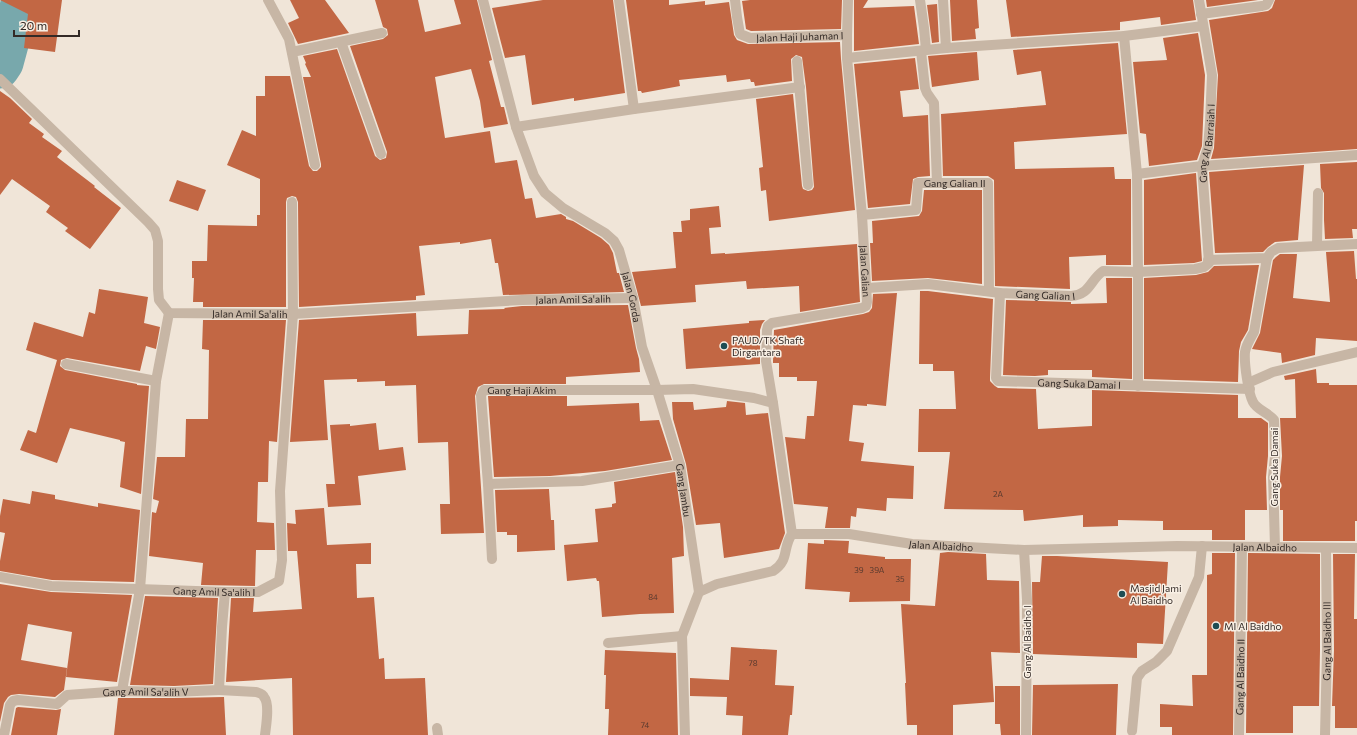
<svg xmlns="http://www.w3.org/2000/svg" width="1357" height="735" font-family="Commissioner,sans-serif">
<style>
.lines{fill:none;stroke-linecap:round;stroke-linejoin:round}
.river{stroke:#78a8ac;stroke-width:39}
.building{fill:#c26744}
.minor{stroke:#c7b6a5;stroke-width:10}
.poi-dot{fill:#1d4d53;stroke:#f8efe4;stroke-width:1.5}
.labels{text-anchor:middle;stroke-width:3;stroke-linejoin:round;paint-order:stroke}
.number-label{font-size:8px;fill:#57392e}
.street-label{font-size:10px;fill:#332a26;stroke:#f8efe4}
.poi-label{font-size:10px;fill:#332a26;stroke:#f8efe4;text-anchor:start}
</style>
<rect width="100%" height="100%" fill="#f0e5d8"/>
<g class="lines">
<path class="river" d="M0,69l4,-6 17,-63"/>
</g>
<path class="building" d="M0,0h62l-7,52 -31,-4 4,-34z
M290,0h35l24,33 -51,11 -10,-21 11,-5z
M375,0h43l7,32 36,-8 -7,-24h23l15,60 -3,1 12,46h3l4,17 -24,4 -4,-27 -9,-32 -36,8 10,61 45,-7 5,32 22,-3 8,39 7,-1 4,20 25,-4 5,3v2l7,2 28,17 8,7 4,8 4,20h2l5,19 -121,3 -5,-32h-3l-4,-24 -31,5v-2l-41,4 6,49 -9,1v4l-117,7 -1,-105 -2,-5 -4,-1 -5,2 -1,4v105h-83v-5h-10l1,-24h-2v-17h15l1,-36 49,1v-11h3v-36l-33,-14 15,-35 14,6v-40h9v-20h25l19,90 4,5h4l4,-4v-3l-18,-87h8l-6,-13 1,-1 -3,-7 34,-7 38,107 5,4 6,-2 1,-6 -37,-106 33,-7 5,-4 -1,-6 -4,-2z
M543,0h70l12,93 -51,8v-3l-42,7 -7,-50 -20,3 -13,-50z
M626,0h43v5l36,-4v4l24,-3 5,33 3,5 11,4 92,-2 1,17 14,151 -86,11 -3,-31 -5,1 -2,-23 4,-1 -7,-68 37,-5 9,92 1,3 5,2 4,-1 2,-3 -8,-100 -4,-30 -6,-2 -5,4 1,22 -37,5 -1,-4h-3l-1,-3 -23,3 -1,-7 -47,5 1,6 -38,7 -1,-2h-3z
M750,0h92l-1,29 -90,2 -5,-2 -4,-28z
M854,0h14l-5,8 51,-2 5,38 -65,7z
M950,0h27l2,28 -4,1 1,10 -24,2z
M1006,0h187l3,20 -35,5 -1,-8 -40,5v8l-109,7z
M1206,0h52l-51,7z
M1275,0h82v149l-146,10 3,-11 4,-73 -9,-55 59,-9 4,-3z
M937,4l2,38 -7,1 -5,-38z
M1198,33l7,42 -3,71 -5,14 -48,6 -3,-32 -6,-1 -7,-71 34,-2 -4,-22z
M1118,43l9,91 -113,8 1,27 99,-2 1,12h16v86h-25v-10l-37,2 1,32 -75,-3 -1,-106 -6,-4h-45l-2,-62 105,-9 -5,-34 -24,4 -4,-25z
M977,52l2,28 -47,7 -4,-31z
M915,58l4,31 -19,2 3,26 25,-2 2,61 -12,1 -5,2 -3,25 -42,4 -14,-144z
M0,91l10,7 22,21 -3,4 15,11 -2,3 20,14 -5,6 38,29 -1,1 27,21 -31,41 -25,-18 3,-3 -22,-16 4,-6 -38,-27 -12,16z
M1357,162v67h-5l1,9 -28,1 -1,-19v-27l-3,-5 -1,-24z
M1304,165l-6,75 -23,2 -7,5 -5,5 -48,1 -6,-81z
M1196,173l6,88 -8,2 -50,2v-85z
M177,180l29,10 -8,21 -29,-10z
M924,190h58v94l-54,-6 -56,3 -2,-38h3l-1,-22 47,-5 3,-5z
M719,206l2,21 -12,1 2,26 14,-1v1l132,-10 3,58 -60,10 -1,-26 -52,3 -1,-8 -51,4 1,17 -55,4 -9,-34 44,-4 -3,-36h9l-1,-11 9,-1v-11z
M1354,251l2,28h1v62l-41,-3 -1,17 -33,8 -1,-10 -29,-4 8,-16 13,-73 3,-3 4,-3h17l-4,44 37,4 -4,-50z
M1259,265l-11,65 -7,12 -2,9 -1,31 -94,-3v-101l52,-3 12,-3 6,-6z
M1106,278h26v101l-40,-2v-7h-44v5l-13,1 -32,-1 3,-75 65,2v2l36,-1z
M99,289l49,8 -4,26 16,4 -4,22 -10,-3 -6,25 -73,-13 -6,2 -1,6 5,4 72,14v1l12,1 -8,108 -21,-7 5,-45 -5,-1v-1l-50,-12 -13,35 -37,-13 8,-20 8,3 21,-73 -31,-10 8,-28 49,15 6,-25 6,2z
M920,291h8l65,8 -3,79v3l5,5 3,2 38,1 2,40 54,-3v-36l146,5v23h23l7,5v33l-2,21 1,33h-22v30h-33v-10h-49v-9l-45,-1v6l-35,1v-12l-59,6 -1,-11 -79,-1 6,-57h-32l1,-43h37l-2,-38h-21v-7h-14z
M897,293l-11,113 -19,-2v2l-14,-1 -4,36 15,2 -3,18 53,5 -1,33 -26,-1 -1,13 -29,-3 -1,9 -5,-1 -1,12h-25l3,-21 -34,-3 -9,-67 20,2 2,-23h7l3,-35h-20v-4h-18v-14h-6v-2l1,-31 89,-16 6,-2 3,-4 1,-14z
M628,305l8,43 3,11 1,13 -74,5v7h-82l-6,3 -3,9 9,137 -43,1 -1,-30h10l-2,-62 -30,1 -2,-58 -31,1v-5l-28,1v-3l-33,1 4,60 -38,2 9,-122 117,-7 1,23 51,-2 1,-24 36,-1 -1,-1 18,-2z
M203,320h83l-9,122 -8,-1 -1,41h-10l-1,40 17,1 1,27h-19l-1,36 -54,-1 2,-22 -54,-7 3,-44 4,1 3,-12 -6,-2 4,-42h28l1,-38h22l1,-69 -7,-1z
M765,320l-3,4 -2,6v34l-74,5 -3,-40 66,-6v-2z
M1316,369l1,14h12v2h28v136h-2v20h-72v-31h-3v-33l2,-21 -2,-38h16l-1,-39 -10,1 -1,-4z
M567,396v10l72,-3 1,18 19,-1 13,40 -67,11 -55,5 -56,1 -6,-81z
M727,401l18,2 1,12 22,-2 17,120 -6,16 -55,9 -4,-35 -24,2 -10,-61 -13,-45 -1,-17h21l1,8 32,-3z
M376,423l3,27 24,-3 3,23 -48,6 3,29 -33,2 -2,-23h9l-5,-59 20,-1v2z
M675,472l8,55 1,29 -12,2 2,55 -34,1 -38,3 -3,-36h-2l-1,-3 -29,3 -3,-36 34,-3 -3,-33 17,-2v-3l4,-1 -2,-21z
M549,489l2,31h3l1,30 -38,2v-17h-10v-3h-10l-2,-42z
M32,491l23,4v4l43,8v-4l42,7 -6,72 -82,-2 -52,-9v-10l5,-28 -5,-1v-16l3,-17 27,5z
M324,508l3,37 44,-2v21h-15l1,34 17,-1 5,62 5,-1 1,21 40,-1 3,57h-135l-1,-57 -66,4 5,-84h23l-1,14 49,-3 -5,-58h-9l-1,-28 9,1 -1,-14z
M824,540l25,1 -1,12 37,4v2h26l-1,42 -61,1 1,-10 -45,-3 3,-46 16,1z
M948,552l38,2 1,26 32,1 1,72 -29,-1 3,50 -41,3v30h-36v-10h-10l-2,-42h1l-5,-79 34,2 5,-53z
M1212,553h23l-2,182h-61v-8h-12v-23l33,2 -1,-31h15v-100l5,-1z
M1248,553l72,1v96l-1,56h-26v27h-47z
M1333,554h22l-1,65h3v109h-22v-22h-3l2,-56z
M1042,556h15l111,6 -5,82 -26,-1v15l-104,-4 -1,-72h8z
M0,584l51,8 81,3 -15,87 -51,-5 6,-45 -44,-8 -7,36 46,8 -3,22 -9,7 -36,-3 -8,1 -3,2 -4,6 -4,19z
M145,596l73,2 -5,86 -39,2 -44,-1z
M731,647l46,3 -2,35 19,1 -2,29h-2l-2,20h-46l1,-19 -17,-1 1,-18 -37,-1v-18l39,2z
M605,650l71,3 2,82h-70l1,-26h-4l1,-34h-2z
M1118,684l-2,51h-84l1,-50z
M995,686h25v49h-19l-1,-11h-5z
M224,697l2,38h-112l4,-37h56z
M18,707l38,3 5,-1 -4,26h-46l5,-27z"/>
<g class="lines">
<g class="minor">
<path d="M268,0l21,39 26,126"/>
<path id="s1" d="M483,0l33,127 18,49 11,17 18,15 42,25 9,8 5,9 14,48 9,49 15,43 36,-1 61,9 19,5 19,131"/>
<path d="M619,0l15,109"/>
<path id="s2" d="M735,0l2,17 3,17 10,4 97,-3v23l15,157 5,87 -1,4 -4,2 -90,15 -4,3 -1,4 -1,31 7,42"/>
<path d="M920,0l4,28 2,22"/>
<path d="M943,0l3,48"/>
<path d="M1201,14l61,-8 4,-1 3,-5"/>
<path d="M847,35l1,-35"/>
<path d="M1124,36l13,138 1,98v114"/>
<path d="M341,42l40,112"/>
<path d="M921,51l4,37 2,5 7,10 3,80"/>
<path d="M292,52l90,-19"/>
<path d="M847,58l99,-10 178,-12 79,-10"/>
<path d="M797,61l11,124"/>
<path id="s3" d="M0,79l148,143 7,8 3,11v48l1,11 10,13 124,1 229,-14 111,-2"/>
<path d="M516,127l118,-18 166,-22"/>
<path d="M1137,174l65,-8 155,-11"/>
<path id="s4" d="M862,215l54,-5 2,-27h70l1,108"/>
<path d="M1317,245l1,-52"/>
<path d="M1267,258l-13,74c-4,7 -8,13 -9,20 -1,10 3,41 8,50 4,8 16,11 21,18l1,36 -2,21 2,70"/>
<path d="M1208,260l59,-2 4,-6 7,-4 79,-4"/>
<path id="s5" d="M867,288l61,-4 72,9 71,3c19,-1 19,-16 32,-25l35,1 57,-3 9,-2 5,-4 -7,-97 6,-19 2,-24 2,-48 -13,-75"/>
<path id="s6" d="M1000,293l-4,85 2,3 252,8"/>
<path d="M66,364l90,17"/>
<path d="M1248,383l25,-11 84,-20"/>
<path d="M488,484l94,-3 98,-16"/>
<path d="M1024,550l3,50 -1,135"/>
<path id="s7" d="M492,559l-4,-75 -7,-89 3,-5h173l23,75 19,127"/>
<path id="s8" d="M0,577l51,9 174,6h33l21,-11 3,-21 -2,-69 13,-177 -1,-112"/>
<path d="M608,643l74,-7"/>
<path d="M219,690l37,2c3,1 7,2 8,5 6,7 2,29 1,38"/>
<path d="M122,691l18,-102 16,-208 13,-68"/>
<path d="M437,728l1,7"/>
<path d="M1132,731l5,-53 5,-7 14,-9 11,-11 32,-74 3,-31"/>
<path id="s9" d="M4,735l6,-30 3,-4 5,-1 39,4 10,-9 55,-4 52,1 45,-2 3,-63 3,-35"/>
<path id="s10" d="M685,735l-3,-99 17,-44 18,-8 56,-13c17,-11 9,-23 19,-37h57l63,10 112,6 153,-4 180,2"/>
<path id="s11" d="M1239,735l3,-188"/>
<path id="s12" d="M1325,735l2,-85 -1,-102"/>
</g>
</g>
<g class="poi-dot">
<circle cx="724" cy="346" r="4"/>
<circle cx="1122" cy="594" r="4"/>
<circle cx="1216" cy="626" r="4"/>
</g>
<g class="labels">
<g class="number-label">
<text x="998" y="497">2A</text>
<text x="859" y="573">39</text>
<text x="877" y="573">39A</text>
<text x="900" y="582">35</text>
<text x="653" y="600">84</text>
<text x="753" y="666">78</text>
<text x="645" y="728">74</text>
</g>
<g class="street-label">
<text dy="4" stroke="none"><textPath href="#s2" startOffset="95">Jalan Haji Juhaman I</textPath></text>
<text dy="4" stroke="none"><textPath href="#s5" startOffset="475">Gang Al Barraiah I</textPath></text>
<text dy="4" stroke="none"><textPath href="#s4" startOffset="118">Gang Galian II</textPath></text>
<text dy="4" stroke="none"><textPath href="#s2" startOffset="379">Jalan Galian</textPath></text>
<text dy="4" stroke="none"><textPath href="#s5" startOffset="179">Gang Galian I</textPath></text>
<text dy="4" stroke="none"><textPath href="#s1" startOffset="347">Jalan Gorda</textPath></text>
<text dy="4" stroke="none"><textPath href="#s3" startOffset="708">Jalan Amil Sa'alih</textPath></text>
<text dy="4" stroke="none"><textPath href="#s3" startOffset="384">Jalan Amil Sa'alih</textPath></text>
<text dy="4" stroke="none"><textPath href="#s6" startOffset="170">Gang Suka Damai I</textPath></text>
<text dy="4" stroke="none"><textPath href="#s7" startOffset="208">Gang Haji Akim</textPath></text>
<text transform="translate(1274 467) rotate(-90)" y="4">Gang Suka Damai</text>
<text dy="4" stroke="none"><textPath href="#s7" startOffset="447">Gang Jambu</textPath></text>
<text dy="4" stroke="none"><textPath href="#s10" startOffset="416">Jalan Albaidho</textPath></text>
<text dy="4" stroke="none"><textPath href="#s10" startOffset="740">Jalan Albaidho</textPath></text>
<text dy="4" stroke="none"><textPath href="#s8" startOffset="215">Gang Amil Sa'alih I</textPath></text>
<text dy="4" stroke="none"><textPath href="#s12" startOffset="94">Gang Al Baidho III</textPath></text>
<text transform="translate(1027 642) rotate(-90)" y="4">Gang Al Baidho I</text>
<text dy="4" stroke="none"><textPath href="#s11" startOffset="58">Gang Al Baidho II</textPath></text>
<text dy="4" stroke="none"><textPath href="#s9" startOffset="172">Gang Amil Sa'alih V</textPath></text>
</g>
<g class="poi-label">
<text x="732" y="344">PAUD/TK Shaft<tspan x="732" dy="12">Dirgantara</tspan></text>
<text x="1130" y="592">Masjid Jami<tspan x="1130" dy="12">Al Baidho</tspan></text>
<text x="1224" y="630">MI Al Baidho</text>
</g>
</g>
<path d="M14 30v6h65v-6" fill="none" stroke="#332a26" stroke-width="2"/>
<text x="20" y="30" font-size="12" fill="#332a26" stroke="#f8efe4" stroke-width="3" paint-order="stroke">20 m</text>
</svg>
